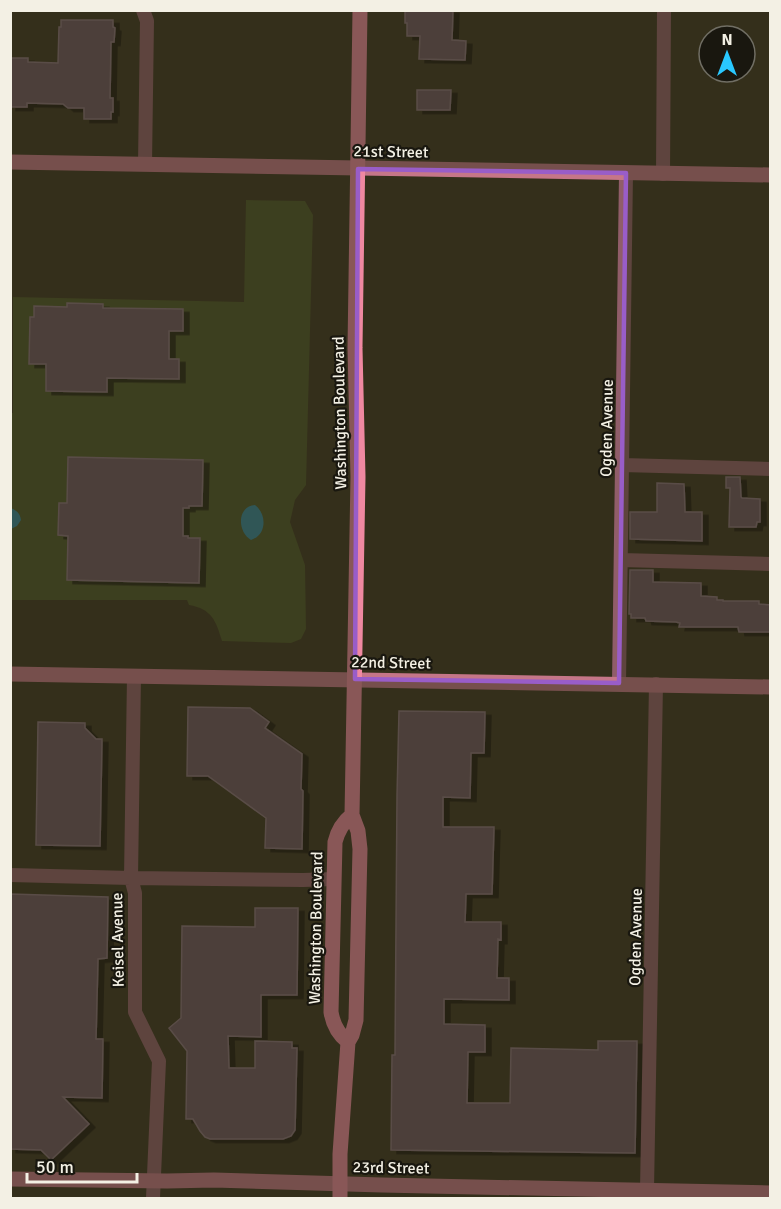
<svg xmlns="http://www.w3.org/2000/svg" width="781" height="1209" font-family="Signika,sans-serif">
<style>
.green{fill:#465224}
.water{fill:#2b859d}
.building{fill:#68535e;stroke:#86707c;stroke-width:1.5;filter:url(#shadow)}
.lines{fill:none;stroke-linecap:round;stroke-linejoin:round}
.street{stroke:#905d69;stroke-width:14}
.secondary{stroke:#c57688;stroke-width:15}
.primary{stroke:#ef88a1;stroke-width:15}
.marked{fill:none;stroke:#995dc8;stroke-width:4.5;stroke-linejoin:round}
.labels{text-anchor:middle;stroke-width:4.5;stroke-linejoin:round;paint-order:stroke}
.street-label{font-size:16px;fill:#f3f0e4;stroke:#19170f}
</style>
<defs>
<filter id="shadow"><feDropShadow dx="6" dy="3.5" stdDeviation="0" flood-color="#0009"/></filter>
</defs>
<rect width="100%" height="100%" fill="#342f1b"/>
<path class="green" d="M246,200l59,1 8,14 -7,270 -11,15 -5,22 15,43 1,64 -5,10 -10,4 -69,-2c-6,-20 -10,-32 -33,-36l-2,-5h-176l-1,-187h3v-116l231,5z"/>
<path class="water" d="M255,505c12,9 12,30 -4,35 -14,-8 -14,-34 4,-35z
M11,508c6,3 9,5 10,12l-4,6 -6,3z"/>
<path class="building" d="M405,10h48l-1,30 14,1 -1,19 -46,-1 1,-23h-13v-13h-2z
M61,20h52v7l2,1 -1,14h-3l-1,56h3v14h-2v7h-27v-11h-16l-5,-4 -36,-1v4h-17v-49h18v4l30,1 1,-36h2z
M417,90h34l-1,20h-33z
M67,303l36,1v4l80,1v22h-14v28h10v20l-72,-1v14l-61,-1v-27h-17l1,-47h4v-11l33,1z
M68,457l135,3 -1,46h-13v2h-6v28h5v2h12l-1,45 -132,-3 1,-44 -10,-1 1,-32h8z
M726,477h14l1,20 1,1 18,1v23h-3l-1,5h-27l1,-39h-4z
M657,483l27,1 1,28h17v29l-72,-2v-27h27z
M630,570h23v12l48,1v13l16,1v3h6v1h36v3l12,1v27h-32l-1,-5h-59l1,-4 -4,-1 -30,-1 -1,-3h-14v-4h-2z
M188,707l62,1 19,14 -4,6 37,26 -1,35 2,2 -1,58 -37,-1 1,-30 -58,-42h-21z
M399,711l86,1 -1,41h-13l-1,45 -27,-1v30h51l-2,67h-26l-1,28h36v18l-3,-1 -1,39h12v22l-65,-1v25l41,1v27h-17l-1,51h43l1,-55 87,2v-9h39l-2,112 -244,-3 1,-95h3l2,-259z
M38,722l47,1v5l11,11h6l-2,107 -64,-1z
M10,894l98,3 -1,61 -9,1 -2,80h7l-1,59 -39,-1 26,27 -38,36 -10,-10 -31,-1z
M255,908h43l-1,87h-36v42l-33,-1 1,32h26v-27l37,1v6h5l-2,82 -4,6 -8,3h-73l-5,-2 -5,-6 -7,-12h-7l1,-68 -18,-23 12,-10 1,-92 73,1z"/>
<g class="lines">
<path class="street" d="M143,10l4,11 -2,143
M663,174l1,-164
M622,465l148,4
M621,560l149,4
M134,676l-3,202 4,15v119l24,49 -6,137
M619,683l7,-510
M10,875l121,3 172,2 31,-1
M647,1190l9,-506"/>
<path class="secondary" d="M10,162l760,13
M10,674l760,13
M10,1179l157,2 47,-1 168,5 388,8"/>
<path class="primary" d="M348,1042c-10,-8 -15,-17 -17,-30l4,-170c3,-12 8,-20 17,-27
M340,1198v-44l8,-112 4,-7 4,-15 4,-171 -2,-18 -6,-16 6,-338 -3,-129 5,-338"/>
</g>
<path d="M0 0H781V1209H0ZM358,169l268,4 -7,510 -264,-4z" fill="#342f1b" fill-opacity=".55" fill-rule="evenodd"/>
<path class="marked" d="M358,169l268,4 -7,510 -264,-4z"/>
<g class="labels">
<g class="street-label">
<text transform="translate(391 151) rotate(1)" y="6">21st Street</text>
<text transform="translate(339 413) rotate(-91)" y="6">Washington Boulevard</text>
<text transform="translate(606 428) rotate(-89)" y="6">Ogden Avenue</text>
<text transform="translate(391 662) rotate(1)" y="6">22nd Street</text>
<text transform="translate(315 928) rotate(-89)" y="6">Washington Boulevard</text>
<text transform="translate(635 937) rotate(-89)" y="6">Ogden Avenue</text>
<text transform="translate(117 940) rotate(-91)" y="6">Keisel Avenue</text>
<text transform="translate(391 1167) rotate(1)" y="6">23rd Street</text>
</g>
</g>
<rect width="781" height="1209" fill="none" stroke="#f3f0e4" stroke-width="24"/>
<g transform="translate(727 54)"><circle r="28" fill="#19170f" stroke="#706e64" stroke-width="1.5"/>
<path d="M0-4.5L10 22L0 15L-10 22Z" fill="#29c8ff"/>
<text y="-9" font-size="16" font-weight="bold" text-anchor="middle" fill="#f3f0e4">N</text>
</g>
<path d="M27 1173v9h110v-9" fill="none" stroke="#f3f0e4" stroke-width="3"/>
<text x="36" y="1173" font-size="18" fill="#f3f0e4" stroke="#19170f" stroke-width="4.5" paint-order="stroke">50 m</text>
</svg>
